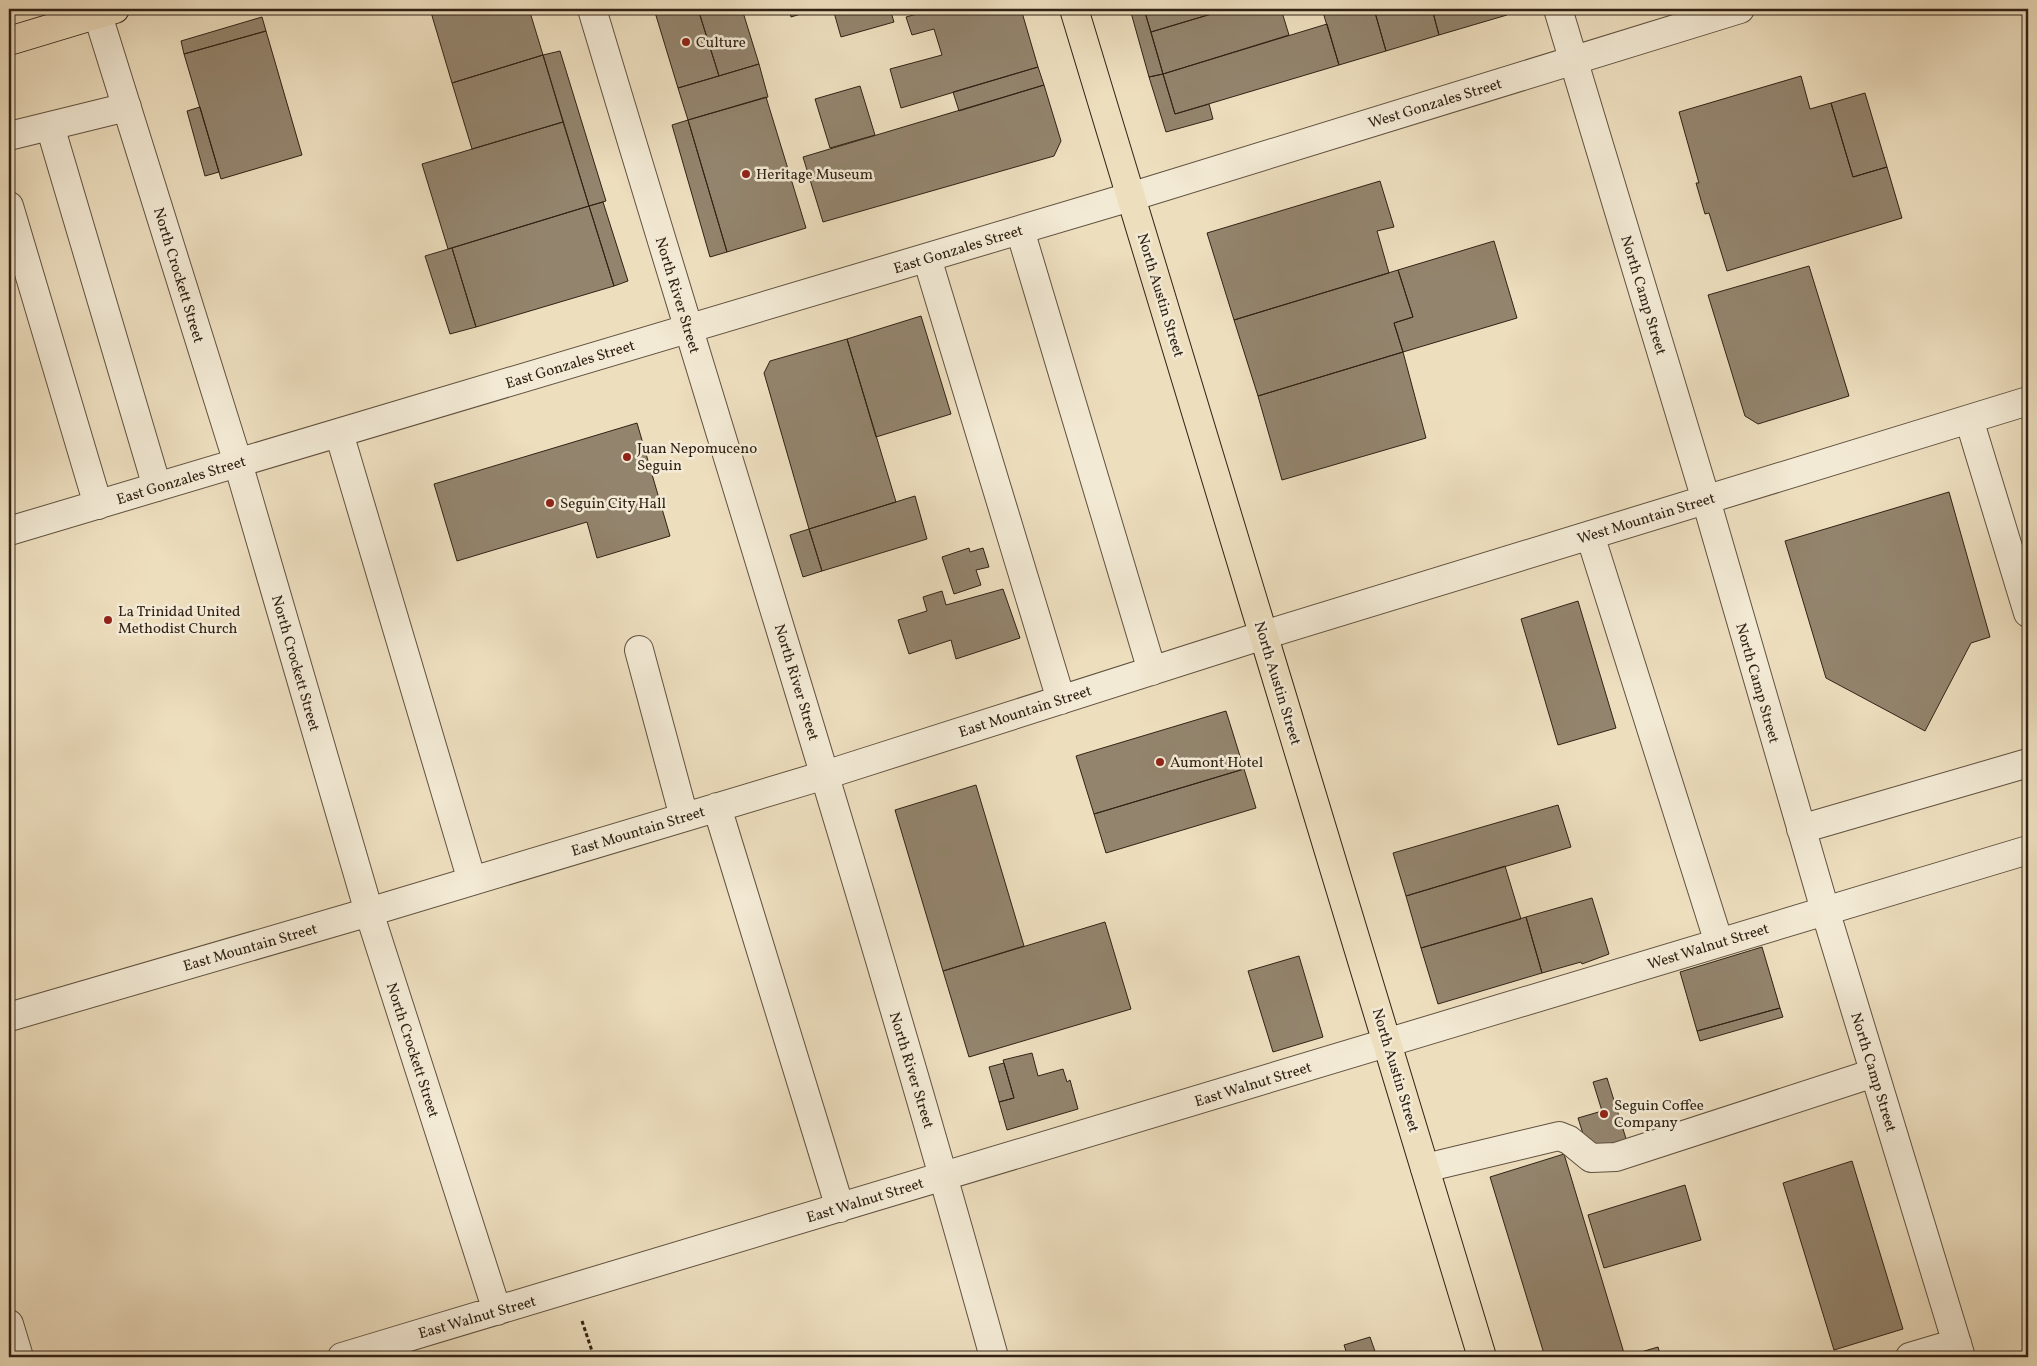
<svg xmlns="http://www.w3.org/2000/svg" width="2037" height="1366" font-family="Vollkorn,serif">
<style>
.building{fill:#93846d;stroke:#312215}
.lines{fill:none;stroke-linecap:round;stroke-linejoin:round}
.minor-casing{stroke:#60513f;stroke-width:30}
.major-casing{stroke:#312215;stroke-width:30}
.path{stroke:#312215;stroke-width:3;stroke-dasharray:4 2.5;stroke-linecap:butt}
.minor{stroke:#f3ead5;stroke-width:28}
.major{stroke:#eddebe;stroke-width:28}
.poi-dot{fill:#8f2418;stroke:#f3ead5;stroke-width:2}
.labels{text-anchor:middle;stroke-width:5;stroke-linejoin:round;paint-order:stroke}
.poi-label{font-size:15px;fill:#312215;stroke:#f3ead5;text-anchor:start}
.street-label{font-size:15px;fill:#312215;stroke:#f3ead5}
</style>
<rect width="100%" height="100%" fill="#eddebe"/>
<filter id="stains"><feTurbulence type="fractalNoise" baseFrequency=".004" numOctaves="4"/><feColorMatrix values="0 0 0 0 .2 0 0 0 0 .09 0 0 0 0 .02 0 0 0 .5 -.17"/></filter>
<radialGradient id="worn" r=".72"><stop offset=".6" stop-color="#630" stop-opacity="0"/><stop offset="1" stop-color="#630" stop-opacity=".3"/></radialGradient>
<path class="building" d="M430,9h99l14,46 -91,28z
M654,9h44l21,67 -41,12z
M698,9h44l17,55 -40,12z
M742,9h13l-12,3z
M789,9h28l-26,8z
M833,9h57l4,13 -53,15z
M935,9h86l17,58 -137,41 -11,-39 52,-14 -8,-26 -22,6 -6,-18z
M1130,9h14l19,65 -14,3z
M1144,9h84l-77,23z
M1228,9h53l8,26 -126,39 -12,-42z
M1322,9h52l12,42 -47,14z
M1374,9h58l7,26 -53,16z
M1432,9h74l1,6 -68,20z
M262,17l4,14 -82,23 -3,-13z
M1327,24l12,41 -164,49 -12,-40z
M266,31l36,124 -81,24 -37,-125z
M560,51l46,150 -17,5 -46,-151z
M543,55l20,67 -91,27 -20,-66z
M759,64l9,33 -80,23 -10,-32z
M1038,67l6,18 -85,26 -6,-19z
M1163,74l12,40 34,-10 4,15 -47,13 -17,-55z
M1801,76l9,33 21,-6 22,74 34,-10 15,51 -175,53 -18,-58 -4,1 -9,-31h3l-20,-71z
M1044,85l17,56 -7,15 -231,66 -20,-65z
M860,86l15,49 -45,13 -15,-49z
M1865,93l22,74 -34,10 -22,-74z
M766,97l40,131 -79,24 -39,-132z
M200,107l19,65 -14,4 -18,-65z
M688,120l39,132 -17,5 -38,-132z
M563,122l26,84 -141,43 -26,-85z
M1380,181l14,46 -17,4 12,42 -155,47 -27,-87z
M603,202l25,79 -14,5 -25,-80z
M589,206l25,80 -138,41 -24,-79z
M1494,241l23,77 -114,34 -9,-29 19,-6 -15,-47z
M452,248l24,79 -26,7 -25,-78z
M1809,266l40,130 -91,28 -13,-8 -37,-121z
M1398,270l15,47 -19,6 9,29 -145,44 -24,-76z
M921,316l30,98 -75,23 -29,-98z
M847,339l49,163 -87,27 -45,-156 6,-12z
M1403,352l23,86 -144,42 -24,-84z
M637,423l33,113 -73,22 -10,-36 -130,39 -23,-77z
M1949,492l41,145 -19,6 -46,88 -99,-53 -41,-137z
M915,496l12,43 -105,32 -13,-42z
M809,529l13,42 -19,6 -13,-42z
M969,548l1,4 13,-4 6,19 -13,3 5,15 -27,9 -12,-37z
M1003,589l17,49 -64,21 -5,-19 -42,14 -11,-34 29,-9 -4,-14 19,-6 4,14z
M1578,601l38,127 -58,17 -37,-126z
M1226,711l18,58 -150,45 -18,-58z
M1244,769l12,39 -150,45 -12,-39z
M976,785l48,161 -81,25 -48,-161z
M1558,805l13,42 -165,49 -13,-43z
M1505,866l16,53 -100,29 -15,-52z
M1592,898l17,56 -27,10 -1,-2 -39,11 -16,-56z
M1526,917l16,56 -104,31 -17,-56z
M1105,922l26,87 -162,48 -26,-86z
M1762,947l18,61 -83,23 -17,-59z
M1299,956l24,81 -50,15 -25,-81z
M1780,1008l3,9 -83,24 -3,-10z
M1032,1053l6,23 25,-7 4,13 3,-2 8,29 -71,21 -8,-28 15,-4 -11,-38z
M1004,1063l10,35 -15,4 -10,-35z
M1607,1078l21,67 -38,11 -12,-38 24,-7 -9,-29z
M1564,1154l60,199 -16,4h-63l-55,-180z
M1852,1161l51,168 -69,21 -51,-167z
M1685,1185l16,55 -97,28 -16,-53z
M1370,1337l7,20h-29l-4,-12z
M1658,1347l3,10h-37z"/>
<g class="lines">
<defs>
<path id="minor" d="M96,9l142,454 131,449 128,399
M592,9c134,449 277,896 402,1348
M1558,9l148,491 119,410 136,447
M50,126l107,361
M9,136l118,-29
M9,206l89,299
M1020,230l132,441
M927,258l134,442
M1969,419l59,194
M339,433l133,448
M9,531l1121,-334 610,-188
M1590,535l129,408
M639,650l45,167
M717,807l123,401
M1801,829l227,-66
M9,1017l360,-105 456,-137 439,-140 764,-234
M1425,1168l134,-32 10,4 22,18 25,-1 258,-84
M9,1324l10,33
M342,1357l1686,-507
M1910,1357l47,-14"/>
<path id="major" d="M1074,9l408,1348
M9,41l106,-32"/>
</defs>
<use href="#minor" class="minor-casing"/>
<use href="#major" class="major-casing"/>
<path class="path" d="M582,1321l12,36"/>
<use href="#minor" class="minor"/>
<use href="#major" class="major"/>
</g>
<g class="poi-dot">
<circle cx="686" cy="42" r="5"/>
<circle cx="746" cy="174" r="5"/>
<circle cx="627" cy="457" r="5"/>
<circle cx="550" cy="503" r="5"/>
<circle cx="108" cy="620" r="5"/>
<circle cx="1160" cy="762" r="5"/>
<circle cx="1604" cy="1114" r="5"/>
</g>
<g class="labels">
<g class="poi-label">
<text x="696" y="47">Culture</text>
<text x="756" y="179">Heritage Museum</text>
<text x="637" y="453">Juan Nepomuceno<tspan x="637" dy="17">Seguin</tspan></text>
<text x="560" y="508">Seguin City Hall</text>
<text x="118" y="616">La Trinidad United<tspan x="118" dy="17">Methodist Church</tspan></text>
<text x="1170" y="767">Aumont Hotel</text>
<text x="1614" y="1110">Seguin Coffee<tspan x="1614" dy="17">Company</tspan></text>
</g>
<g class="street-label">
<text transform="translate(1435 103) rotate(-17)" y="5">West Gonzales Street</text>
<text transform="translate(958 249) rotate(-17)" y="5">East Gonzales Street</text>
<text transform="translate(179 275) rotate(73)" y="5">North Crockett Street</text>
<text transform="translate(678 295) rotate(73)" y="5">North River Street</text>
<text transform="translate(1161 295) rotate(73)" y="5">North Austin Street</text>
<text transform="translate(1644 295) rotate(73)" y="5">North Camp Street</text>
<text transform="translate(570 364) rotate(-17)" y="5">East Gonzales Street</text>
<text transform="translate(181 480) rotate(-17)" y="5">East Gonzales Street</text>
<text transform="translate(1646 518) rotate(-17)" y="5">West Mountain Street</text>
<text transform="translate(296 663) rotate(74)" y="5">North Crockett Street</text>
<text transform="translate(797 682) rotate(73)" y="5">North River Street</text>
<text transform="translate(1278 683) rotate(73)" y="5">North Austin Street</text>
<text transform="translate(1758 683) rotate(74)" y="5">North Camp Street</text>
<text transform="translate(1025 711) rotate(-18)" y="5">East Mountain Street</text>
<text transform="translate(638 831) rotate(-17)" y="5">East Mountain Street</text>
<text transform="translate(1708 946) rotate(-17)" y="5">West Walnut Street</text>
<text transform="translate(250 947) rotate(-16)" y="5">East Mountain Street</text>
<text transform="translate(413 1050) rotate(72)" y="5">North Crockett Street</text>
<text transform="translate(912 1070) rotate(73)" y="5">North River Street</text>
<text transform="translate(1396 1070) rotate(73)" y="5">North Austin Street</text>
<text transform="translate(1874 1072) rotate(73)" y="5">North Camp Street</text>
<text transform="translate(1253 1084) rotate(-17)" y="5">East Walnut Street</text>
<text transform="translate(865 1200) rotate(-17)" y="5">East Walnut Street</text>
<text transform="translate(477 1317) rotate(-16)" y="5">East Walnut Street</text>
</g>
</g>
<rect width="2037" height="1366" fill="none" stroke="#eddebe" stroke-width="30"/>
<rect x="10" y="10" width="2017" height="1346" fill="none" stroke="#312215" stroke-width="2.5"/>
<rect x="15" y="15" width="2007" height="1336" fill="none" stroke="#312215"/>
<rect width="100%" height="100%" filter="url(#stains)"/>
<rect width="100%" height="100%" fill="url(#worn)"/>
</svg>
